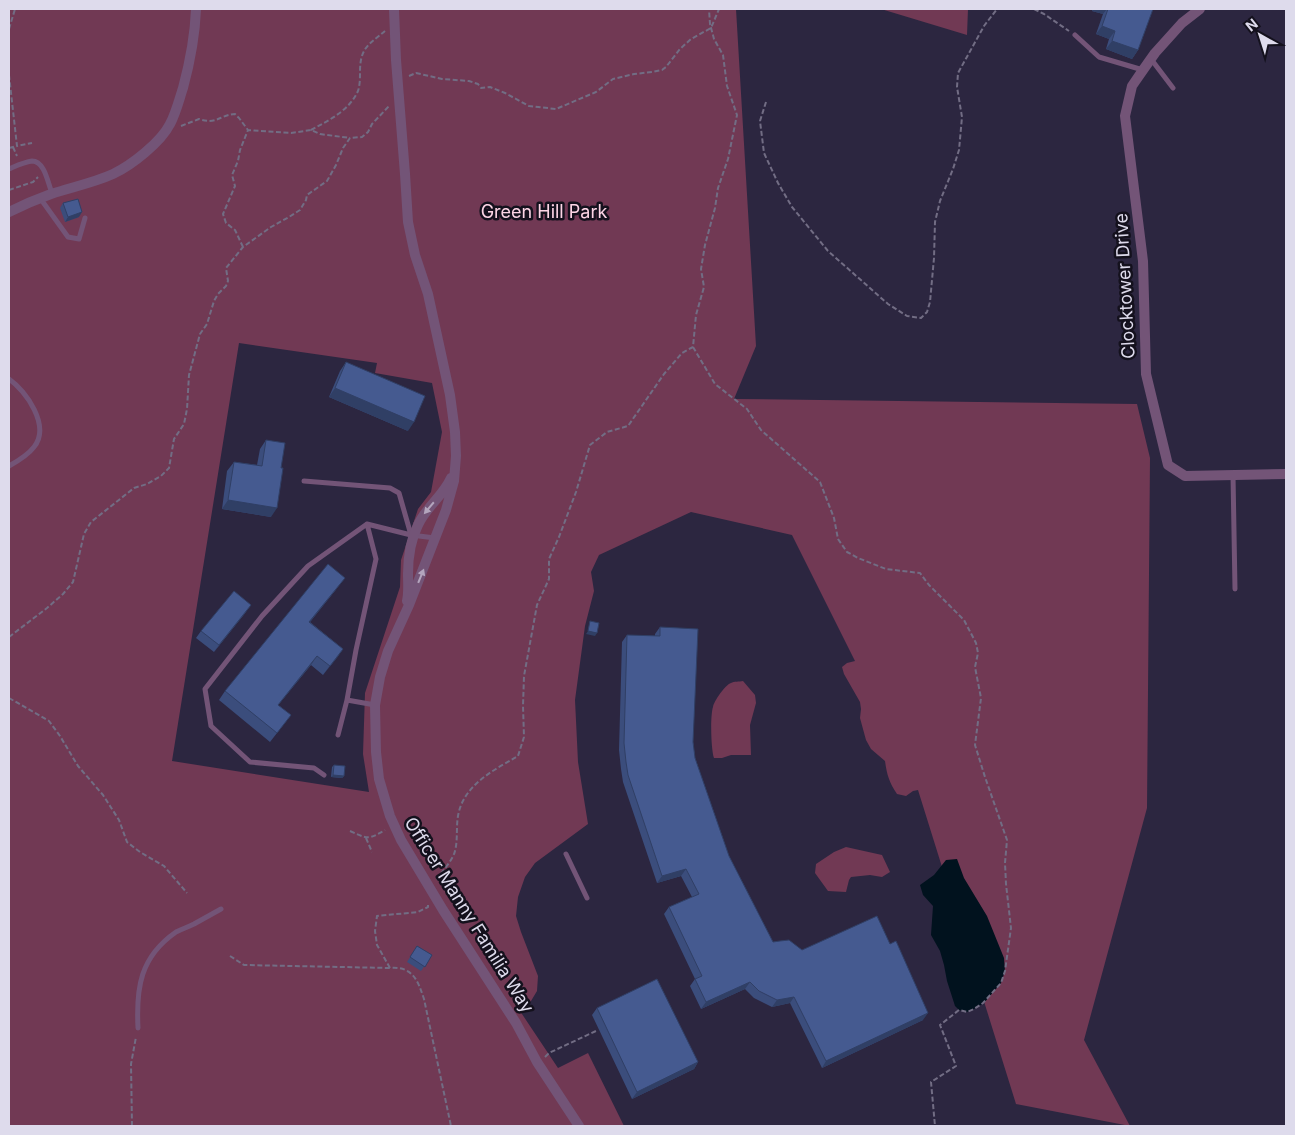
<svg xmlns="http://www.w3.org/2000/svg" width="1295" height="1135" font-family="Inter,sans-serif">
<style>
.green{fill:#713954;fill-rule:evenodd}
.water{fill:#01121e}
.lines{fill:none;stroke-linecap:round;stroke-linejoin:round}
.path{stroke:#726d84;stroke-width:2;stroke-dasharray:5 2.5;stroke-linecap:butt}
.service{stroke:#735477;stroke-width:5}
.minor{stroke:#735477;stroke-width:10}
.wall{fill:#3b4d7c}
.shaded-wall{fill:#303f65}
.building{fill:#455a90;stroke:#303f65}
.oneway{fill:#b3a5bd}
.labels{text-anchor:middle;stroke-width:5;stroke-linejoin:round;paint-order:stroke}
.park-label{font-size:18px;fill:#fcd4e5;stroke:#14111d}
.street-label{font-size:18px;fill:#dedbec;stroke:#14111d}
</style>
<rect width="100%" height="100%" fill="#2c2640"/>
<path class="green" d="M9,9h727l20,337 -22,53 403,5 13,54 -3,350 -63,232 46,86 -114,-22 -98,-314 -5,1 -7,5 -9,-2c-8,-12 -10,-19 -12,-33l-14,-12 -5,-9 -6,-22 1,-9 -1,-7 -16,-28 -2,-7 5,-4 8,-2 -63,-126 -101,-23 -92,43 -8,17 3,19 -9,35 -10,74 3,62 10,62 -53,39 -10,14 -7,20 -2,19 5,16 17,44 -1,15 -6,10 -11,10 38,57 30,-15 36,73h-615zM239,343l138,20 -2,10 57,10 10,49 -11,60 -13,17 -17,51 -1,27 -35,106 -2,61 6,38 -197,-31z
M881,9h87l-1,26z
M743,681l12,14 1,8 -6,22 1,30h-20l-9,3h-8c-3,-8 -4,-42 -1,-51 1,-6 12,-22 18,-24 3,-2 8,-1 12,-2z
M846,847l36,8 8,17 -8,5 -12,-2 -19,2 -2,3 -3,12 -18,-1 -13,-18 1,-9 18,-12z"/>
<path class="water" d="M957,859l7,19 23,38 17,42 1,13 -4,12 -17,20 -10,6 -7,3 -8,-2 -4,-4 -8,-25 -3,-16 -4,-14 -9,-16 2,-29 -10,-11 -3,-10 14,-10 12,-15z"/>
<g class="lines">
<path class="path" d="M1034,9l10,5 25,17
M9,29l6,-20
M9,75l8,71 15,-3
M409,76l7,-3 26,6 27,2 9,3 3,4 9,-1 15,6 24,13 27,3 40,-17 17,-13 21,-5 18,-2 10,-2 4,-3 14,-18 11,-10 20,-11 8,-19
M766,102l-6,19 4,32 14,30 14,24 36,44 60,53 19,12 14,2 6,-6 3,-10 4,-44 1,-36 5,-21 13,-32 6,-19 3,-33 -5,-30 1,-14 26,-47 13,-17
M181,126l18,-7c17,6 21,-4 36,-5l4,4 9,12
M311,130c18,-10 38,-19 47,-39 2,-6 2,-13 2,-19 0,-24 8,-27 25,-41
M13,147l4,9
M9,148l8,-2
M9,190l24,-8 5,-5
M243,247l-8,-17 -9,-7 -3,-9 12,-28 -3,-11 6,-14 2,-11 8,-20 43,3 20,-3 9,4 30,4
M693,347l22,37 32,25 14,21 59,52 14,36 4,21 9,13 11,6 28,11 34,4 9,12 35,35 12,23 2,10 -3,14 6,31 -6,47 10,32 22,63 -2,23 1,21 5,44 -6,43 -4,12 -18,20 -9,6 -7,3 -8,-2 -19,15 16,41 -25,16 4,44
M9,637l38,-29 16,-14 10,-12 11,-48 7,-12 43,-34 13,-4 14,-8 8,-8 5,-29 10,-15 3,-15 2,-34 11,-41 7,-10 7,-23 4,-7 8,-8 2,-5 -2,-13 17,-21 28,-20 18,-10 11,-7 6,-10 1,-5 20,-14 9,-16 7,-17 7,-10 12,-1 6,-5 4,-8 18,-19
M9,698l40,23 11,15 18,30 25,29 16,25 8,22 13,10 24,14 23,27
M350,831c18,8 18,9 35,-1
M366,838l6,14
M437,880c5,-9 16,-20 18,-29 3,-12 1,-23 3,-35 5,-31 36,-46 60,-60l6,-19 -1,-31 1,-30 13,-71 12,-26v-20l10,-22 17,-45 14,-47 17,-13 21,-6 36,-52 18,-21 11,-6 3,-32 8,-28 -3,-18 4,-24 10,-37 3,-20 10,-29 9,-44 -10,-29 -4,-31 -9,-16 -4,-15 -1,-15
M428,905v2l-10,5 -41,4 -2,15 2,14 13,23c23,-2 28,13 34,31l27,127
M230,956l14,9 146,3
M545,1057l4,-4 49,-23
M132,1126l-1,-62 5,-27"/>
<path class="service" d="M1075,35l24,22 44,13
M1151,59l22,29
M9,169c7,-3 15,-7 23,-8 13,0 16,23 20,32
M40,198l28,39 11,2 6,-21
M9,379c17,12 42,47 25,68 -6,8 -16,14 -25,19
M1233,475l2,114
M304,481l86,7 9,5 12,42
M347,700l28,5
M338,735l9,-35 9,-50 20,-91 -9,-35
M324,775l-10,-7 -64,-6 -39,-36 -6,-37 57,-73 46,-50 59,-42 44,11 24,3
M566,854l21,44
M138,1028c-2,-40 2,-71 38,-96 6,-3 12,-5 18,-8 9,-5 18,-10 27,-15"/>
<path class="minor" d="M394,9l2,51 9,114 3,48 7,33 13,39 22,101 5,37 1,24 -2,25 -8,29 -37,95 -21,46 -8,26 -5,28 1,47 3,27 11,37 11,24 42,70 73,113 21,39 42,64
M1200,9l-18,14 -27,30 -12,17 -11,16 -7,30 18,145 3,113 22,91 17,11 101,-2
M9,212c14,-7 28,-13 42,-18 21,-7 42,-11 62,-20 19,-9 48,-32 57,-50 6,-11 9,-24 13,-36 7,-26 12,-52 13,-79
M407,601c2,-9 1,-18 1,-27 0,-17 2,-33 10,-49 8,-18 25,-29 33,-47"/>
</g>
<path class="wall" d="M1093,9h60l-15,41 -6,9 -26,-10 3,-10 -13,-5 7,-20 -11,-3z
M63,203l16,14 -14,5 -5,-14z
M346,362l62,69 -79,-34 11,-26z
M266,440l5,77 -49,-8 5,-38 7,-9 23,3 3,-16z
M338,587l-28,35 33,27 -20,26 -12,-10 -33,40 13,10 -21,27 -51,-42 6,-9z
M246,612l-32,40 -18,-14 5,-7z
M660,627l33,115 2,16 34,98 44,86 29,8 121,70 -101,48 -32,-65 -18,4 -18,-9 -9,-9 -44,20 -11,-23 5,-7 -31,-65 5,-7 23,-10 -11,-21 -24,7 -34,-101 -2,-13 -2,-19 3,-108 5,-7 28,1v-2z
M334,765l10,11 -2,2 -11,-1 1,-10z
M417,946l15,9 -11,16 -14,-9z
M597,1008l101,54 -4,7 -62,30 -40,-84z"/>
<path class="shaded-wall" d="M1094,9h13l-4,5 -11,-3z
M1102,26l13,5 -6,8 -13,-5z
M1112,41l26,9 -6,9 -26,-10z
M82,212l-3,5 -14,5 3,-5z
M335,388l79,34 -6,9 -79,-34z
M228,500l49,8 -6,9 -49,-8z
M345,578l-7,9 -35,44 6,-9z
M251,605l-5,7 -32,40 5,-7z
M588,631l9,2 -2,3 -9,-2z
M343,649l-6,9 -14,17 7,-9z
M317,656l-6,9 -40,49 7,-9z
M333,775l11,1 -2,2 -11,-1z
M686,869l-5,7 -24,7 5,-7z
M750,982l-5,7 -44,20 5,-7z
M794,997l-4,6 -18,4 5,-7z
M928,1013l-5,7 -101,48 4,-7z
M698,1062l-4,7 -62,30 5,-7z"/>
<path class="building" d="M1108,9h45l-15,41 -26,-9 3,-10 -13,-5z
M78,199l4,13 -14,5 -5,-14z
M346,362l79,34 -11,26 -79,-34z
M266,440l19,3 -4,25h2l-6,40 -49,-8 6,-38 28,4z
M328,564l17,14 -36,44 34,27 -13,17 -13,-10 -39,49 13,10 -14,18 -52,-42z
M234,591l17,14 -32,40 -18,-14z
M590,621l9,2 -2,10 -9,-2z
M660,627l38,2 -5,113 2,16 34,98 44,86 7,-1 9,-1 13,10 75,-34 13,28 6,-3 32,72 -102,48 -32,-64 -17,3 -18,-9 -9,-9 -44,20 -11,-23 7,-3 -33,-69 30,-13 -13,-25 -24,7 -34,-101 -2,-13 -2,-19 3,-108 33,1z
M334,765l11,1 -1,10 -11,-1z
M417,946l15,9 -7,12 -15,-10z
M657,979l41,83 -61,30 -40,-84z"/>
<defs><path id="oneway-solid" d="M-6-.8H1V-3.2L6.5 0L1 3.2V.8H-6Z" transform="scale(1.25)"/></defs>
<g class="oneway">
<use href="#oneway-solid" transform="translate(429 508) rotate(130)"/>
<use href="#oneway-solid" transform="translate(421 576) rotate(-68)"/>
</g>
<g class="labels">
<g class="park-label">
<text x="544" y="218">Green Hill Park</text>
</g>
<g class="street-label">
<text transform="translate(1125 286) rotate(-93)" y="6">Clocktower Drive</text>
<text transform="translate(469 915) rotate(58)" y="6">Officer Manny Familia Way</text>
</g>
</g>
<rect width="1295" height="1135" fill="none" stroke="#dedbec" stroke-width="20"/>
<g transform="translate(1260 35) rotate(321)" stroke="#14111d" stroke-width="4" paint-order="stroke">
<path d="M0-4L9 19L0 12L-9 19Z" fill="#dedbec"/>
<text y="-8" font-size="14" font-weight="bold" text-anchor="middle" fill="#dedbec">N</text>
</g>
</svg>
